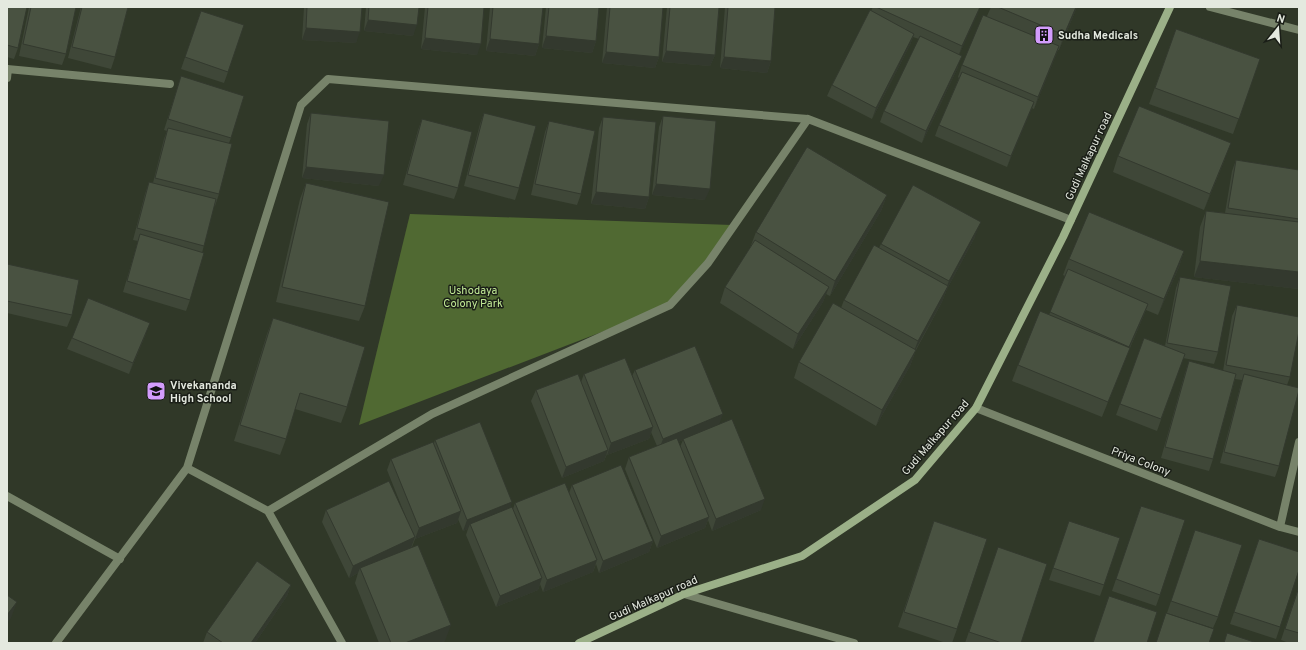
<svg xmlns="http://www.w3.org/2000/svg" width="1306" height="650" font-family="Overpass,sans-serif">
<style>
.green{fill:#506932}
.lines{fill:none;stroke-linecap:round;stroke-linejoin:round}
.street{stroke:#77836a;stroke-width:8}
.secondary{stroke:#9bb088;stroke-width:8}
.wall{fill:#3f4738;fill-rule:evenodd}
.shaded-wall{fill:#33392e}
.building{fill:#495241;stroke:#33392e}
.labels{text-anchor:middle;stroke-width:3;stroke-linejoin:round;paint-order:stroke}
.poi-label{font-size:11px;font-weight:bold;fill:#e4e9df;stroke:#1a1e17;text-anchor:start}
.street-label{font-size:11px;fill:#e4e9df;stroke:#1a1e17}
.park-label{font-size:11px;fill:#c2eb96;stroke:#1a1e17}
</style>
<rect width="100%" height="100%" fill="#303828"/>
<path class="green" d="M410,214l322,11 -60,80 -313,120z"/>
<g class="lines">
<path class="street" d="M1210,7l89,23
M7,69l163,15
M7,78l1,-9
M976,408l304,119 19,5
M187,468l81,43 74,132
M7,496l113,63
M268,511l164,-97 238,-109 38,-42 100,-144
M1280,527l19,-85
M684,594l170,49
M56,643l131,-175 114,-363 27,-26 480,40 263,101"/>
<path class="secondary" d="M579,643l105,-49 118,-38 113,-76 61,-72 87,-171 107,-230"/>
</g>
<path class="wall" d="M7,7l11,41 -4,11 -7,-2z
M29,7h47l-10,47 -4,11 -43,-9z
M81,7h47l-13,50 -4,12 -43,-11z
M304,7h58l-6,36 -54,-3z
M366,7h53l-6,29 -49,-5z
M425,7h59l-7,48 -56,-6z
M490,7h53l-4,37 -4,12 -49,-5z
M546,7h53l-3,34 -4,12 -50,-5z
M607,7h56l-4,50 -4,11 -53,-5z
M667,7h52l-4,48 -5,11 -48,-4z
M725,7h50l-4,54 -4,12 -47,-5z
M873,7h107l-21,48 -1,12 -36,76 -42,-21 4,-11 35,-72 -6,-2 -3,8 -38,74 -45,-23 5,-11 39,-74z
M991,7h86l-18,43h-1l-24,59 -2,-1 -25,59 -72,-31 4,-11 20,-47 -1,-1 4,-12 25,-49z
M201,11l27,61 -4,11 -43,-14z
M1176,29l84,30 -27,75 -84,-30z
M181,76l50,62 -2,5 -10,51 -4,12h-1l-24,94 -4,11 -63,-19 15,-51 -5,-1 12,-46 4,-12 4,1 11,-44 3,-8 -3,-1z
M311,113l68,73 -77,-8 5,-54z
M484,113l35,75 -4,12 -51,-14 16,-62z
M663,116l42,84 -53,-5 7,-68z
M603,117l46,80 -4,12 -54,-5 8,-76z
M422,119l36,69 -4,11 -51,-14 15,-55z
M549,121l32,73 -4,11 -46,-10 14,-63z
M1118,156l107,3 -21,51 -91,-38z
M1236,160l63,10v119l-105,-12 6,-50 6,-16 19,2 7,-42z
M306,183l59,123 -6,15 -83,-19 24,-103z
M887,195l-6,16 -51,85 -4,-2 -3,8 -30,47 -73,-46 5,-16 25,-39 6,-16z
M975,237l-28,52 -5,13 -26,48 -6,16 -34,60 -82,-48 5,-16 42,-54 3,-8 35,-52 2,-4z
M1184,251l-5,16 -21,48 -12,-5 -16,38 -28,69 -90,-36 6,-16 31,-50 16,-39 -2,-1 6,-16z
M7,264l65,51 -5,12 -60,-14z
M1180,277l38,75 -4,12 -31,-6 -26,73 -41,-16 28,-77 21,8 11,-58z
M1237,305l53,72 -3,8 -8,81 -4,11 -55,-14 22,-83 -7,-1 -22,80 -4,12 -48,-13 24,-85 4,-12 34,10 9,-55z
M273,318l74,89 -6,16 -46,-14 -9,30 -6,16 -46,-14 33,-107z
M146,334l-17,40 -62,-25 5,-11z
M635,370l84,55 42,85 -49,21 -4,-11 -3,8 -48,20 -32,-79 4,-12 28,-11 -6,-14 -2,7 -42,16v-1l-3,7 -42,17 -31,-77 5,-11 45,-8 3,-8 48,2zM683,440l-3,7 -2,-5z
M435,440l78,69 2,-6 54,-10 3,-8 81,56 -4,11 -50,21 -3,-9 -3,8 -50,20 -3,-8 -2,6 -42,17 -30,-72 2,-6 -5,2 -5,-12 -1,4 -42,16 -3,8 33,94 -6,2h-60l-24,-60 3,-10 -9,5 -27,-56 4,-12 81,10 -20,-50 4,-11 43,-16z
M1141,506l19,89 -4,11 -44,-15z
M934,521l23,108 -5,14h-6l-48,-16z
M1069,521l35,64 -4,11 -51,-16z
M1195,530l23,87 -5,11 -46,-15z
M1259,539l21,88 -4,12 -46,-15z
M994,559l27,84h-56z
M291,585l-4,11 -32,47h-52l4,-11z
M1299,586v57h-10l-8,-3z"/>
<path class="shaded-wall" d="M980,7l-2,7 -20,43 4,-11z
M1076,7h1l-18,43 5,-15z
M368,20l49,5 -4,11 -49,-5z
M306,28l54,4 -4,11 -54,-3z
M914,34l-4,11 -38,74 4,-11z
M546,36l50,5 -4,12 -50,-5z
M425,38l56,6 -4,11 -56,-6z
M490,39l49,5 -4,12 -49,-5z
M1059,46l-4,12 -21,51 4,-12z
M666,51l49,4 -5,11 -48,-4z
M606,52l53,5 -4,11 -53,-5z
M962,56l-4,11 -36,76 4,-12z
M724,57l47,4 -4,12 -47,-5z
M1034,102l-4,12 -23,53 4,-11z
M1231,143l-6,16 -21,51 6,-16z
M306,167l78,8 -5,11 -77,-8z
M656,184l54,5 -5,11 -53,-5z
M596,192l53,5 -4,12 -54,-5z
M887,195l-6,16 -51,85 5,-15z
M981,222l-6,15 -28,52 -5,13 -30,54 6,-15 26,-48 5,-12z
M1184,251l-5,16 -21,48 6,-16z
M1200,261l99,11v17l-105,-12z
M829,287l-6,15 -30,47 5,-15z
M1148,304l-4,11 -19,43 4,-11z
M150,323l-4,11 -17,40 4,-11z
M1130,348l-6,16 -22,53 6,-15z
M916,350l-6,16 -34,60 6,-16z
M723,414l-4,11 -60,25 4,-11z
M653,427l-4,12 -42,16 4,-12z
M608,450l-4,11 -42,17 4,-11z
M765,499l-4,11 -49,21 4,-12z
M512,502l-4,11 -38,11 -2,5 -5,2 4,-11z
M461,511l-4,12 -42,16 4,-11z
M709,517l-4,11 -48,20 4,-12z
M415,537l-4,11 -51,20 -2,5 -9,5 4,-12z
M653,541l-4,11 -50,21 4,-12z
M597,560l-4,12 -50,20 4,-12z
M542,578l-4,12 -42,17 4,-11z
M291,585l-4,11 -32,47h-4z
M17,602l-6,16 -4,6v-9z
M451,625l-6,16 -6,2h-34z"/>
<path class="building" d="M7,7h20l-9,41 -11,-3z
M31,7h45l-10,47 -43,-10z
M82,7h46l-13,50 -43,-10z
M307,7h55l-2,25 -54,-4z
M369,7h50l-2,18 -49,-5z
M428,7h56l-3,37 -56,-6z
M493,7h50l-4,37 -49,-5z
M549,7h50l-3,34 -50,-5z
M610,7h53l-4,50 -53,-5z
M670,7h49l-4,48 -49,-4z
M728,7h47l-4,54 -47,-4z
M876,7h104l-18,39z
M998,7h78l-12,28z
M870,10l44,24 -38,74 -44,-23z
M201,11l43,14 -16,47 -43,-15z
M983,15l76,31 -21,51 -76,-32z
M1176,29l84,30 -21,60 -84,-31z
M920,36l42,20 -36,75 -42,-20z
M962,72l72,30 -23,54 -72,-31z
M181,76l63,20 -13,42 -63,-19z
M1139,106l92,37 -21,51 -92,-38z
M311,113l78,8 -5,54 -78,-8z
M484,113l52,13 -17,62 -51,-13z
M663,116l53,5 -6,68 -54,-5z
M603,117l53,5 -7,75 -53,-5z
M422,119l50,13 -14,56 -51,-14z
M549,121l46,10 -14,63 -46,-10z
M168,128l64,16 -13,50 -64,-16z
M807,147l80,48 -52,86 -79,-49z
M1236,160l63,10v49l-71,-11z
M149,182l67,17 -12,47 -67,-18z
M306,183l83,19 -24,104 -83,-19z
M913,185l68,37 -32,59 -68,-37z
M1206,211l93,11v50l-99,-11z
M1089,212l95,39 -20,48 -95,-40z
M140,234l64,19 -14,47 -63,-19z
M755,240l74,47 -31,47 -73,-47z
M874,245l74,41 -30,55 -74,-41z
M7,264l72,16 -7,35 -65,-14z
M1068,269l80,35 -19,43 -79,-35z
M1180,277l51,9 -13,66 -51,-9z
M88,298l62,25 -17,40 -61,-25z
M833,303l83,47 -34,60 -83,-48z
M1237,305l62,12v14l-9,46 -64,-12z
M1040,311l90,37 -22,54 -90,-37z
M273,318l92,29 -18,60 -47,-14 -14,46 -46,-14z
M1144,338l41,16 -24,65 -41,-15z
M695,346l28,68 -60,25 -28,-69z
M625,358l28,69 -42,16 -27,-69z
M1189,361l47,13 -23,85 -48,-12z
M578,374l30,76 -42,17 -30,-77z
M1244,374l55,14v2l-20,76 -55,-14z
M732,419l33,80 -49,20 -33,-80z
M480,422l32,80 -45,18 -32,-80z
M677,438l32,79 -48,19 -32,-79z
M433,442l28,69 -42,17 -28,-69z
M621,465l32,76 -50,20 -31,-76z
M389,481l26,56 -62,29 -27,-56z
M565,483l32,77 -50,20 -32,-77z
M1141,506l44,14 -25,75 -44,-16z
M512,507l30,71 -42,18 -30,-72z
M934,521l53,18 -30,90 -53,-17z
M1069,521l51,17 -16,47 -51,-17z
M1195,530l47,15 -24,72 -47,-16z
M1259,539l40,13v18l-19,57 -46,-15z
M418,545l33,80 -46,18h-14l-31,-75z
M998,547l49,17 -26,79h-19l-33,-11z
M257,561l34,24 -40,58h-28l-16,-11z
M1299,587v46l-14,-4z
M7,595l10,7 -10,13z
M1109,596l48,16 -10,31h-54z
M1166,613l48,16 -5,14h-53z
M1227,633l30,10h-33z"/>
<defs>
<symbol id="building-square" viewBox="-11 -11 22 22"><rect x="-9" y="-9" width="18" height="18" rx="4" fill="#d39cfc" stroke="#1a1e17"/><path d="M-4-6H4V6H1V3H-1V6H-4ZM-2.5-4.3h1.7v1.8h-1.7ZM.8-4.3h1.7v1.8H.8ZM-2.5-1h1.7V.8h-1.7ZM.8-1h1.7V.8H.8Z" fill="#111"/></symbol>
<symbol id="university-square" viewBox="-11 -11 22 22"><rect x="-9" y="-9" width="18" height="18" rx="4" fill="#d39cfc" stroke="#1a1e17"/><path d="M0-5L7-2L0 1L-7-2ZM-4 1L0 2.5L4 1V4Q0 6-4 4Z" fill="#111"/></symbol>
</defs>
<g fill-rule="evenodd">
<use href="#building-square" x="1033" y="24" width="22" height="22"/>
<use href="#university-square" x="145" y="380" width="22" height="22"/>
</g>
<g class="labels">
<g class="poi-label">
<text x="1058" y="39">Sudha Medicals</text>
<text x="170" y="389">Vivekananda<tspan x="170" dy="13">High School</tspan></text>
</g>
<g class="street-label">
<text transform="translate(1088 156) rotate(-65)" y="4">Gudi Malkapur road</text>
<text transform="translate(935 437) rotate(-49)" y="4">Gudi Malkapur road</text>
<text transform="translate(1141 461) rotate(21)" y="4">Priya Colony</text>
<text transform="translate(653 598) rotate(-24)" y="4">Gudi Malkapur road</text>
</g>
<g class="park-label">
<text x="473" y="294">Ushodaya<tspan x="473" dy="13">Colony Park</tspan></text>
</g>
</g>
<rect width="1306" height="650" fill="none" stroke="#e4e9df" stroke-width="16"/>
<g transform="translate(1278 28) rotate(17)" stroke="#1a1e17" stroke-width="3" paint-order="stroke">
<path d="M0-3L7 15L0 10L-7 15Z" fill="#e4e9df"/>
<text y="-6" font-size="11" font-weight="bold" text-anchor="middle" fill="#e4e9df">N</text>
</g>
</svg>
